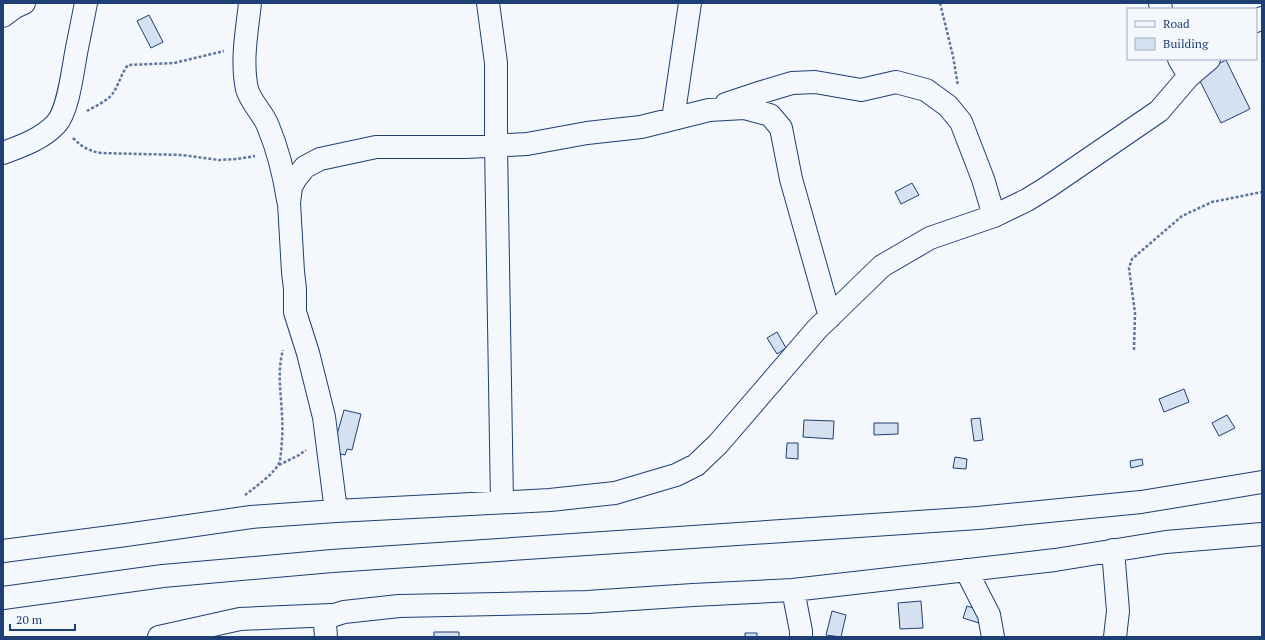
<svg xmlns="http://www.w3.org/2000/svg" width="1265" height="640" font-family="'PT Serif',serif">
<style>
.building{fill:#d5e0f0;stroke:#1d3f73}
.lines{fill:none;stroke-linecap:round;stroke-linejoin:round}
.minor-casing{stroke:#1d3f73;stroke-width:24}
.highway-casing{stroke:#1d3f73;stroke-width:24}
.path{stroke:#5e769c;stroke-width:2.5;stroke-dasharray:3 2;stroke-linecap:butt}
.minor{stroke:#f4f7fb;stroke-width:22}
.highway{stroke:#f4f7fb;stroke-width:22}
</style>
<rect width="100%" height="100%" fill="#f4f7fb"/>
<path class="building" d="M149,15l14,27 -12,6 -14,-27z
M1226,60l24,49 -29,14 -24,-48z
M912,183l7,12 -18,9 -6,-12z
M777,332l9,16 -9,6 -10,-16z
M1184,389l5,13 -25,10 -5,-13z
M344,410l17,4 -9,36 -5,-1 -2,6 -13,-3z
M1227,415l8,13 -16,8 -7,-13z
M980,418l3,22 -9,1 -3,-22z
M804,420l30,1 -1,18 -30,-2z
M874,423h24v11l-24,1z
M787,443h11v16l-12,-1z
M955,457l12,2 -1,10 -13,-1z
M1142,459l1,6 -12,3 -1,-7z
M921,601l2,27 -23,1 -2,-26z
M967,606l16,5 -4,12 -16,-5z
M832,611l14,4 -5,22 -15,-2z
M434,632h25v5h-25z
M745,633h12v4h-12z"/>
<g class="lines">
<defs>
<path id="minor" d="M250,3c-3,28 -9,58 -3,86 4,14 16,24 21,37 10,24 16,48 20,74
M488,3l8,60v82l6,357
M1160,3l1,6
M3,16l12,-9 9,-4
M1256,21l6,-3
M1179,59l10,17
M726,104l36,-12 30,-9 23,-1 46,8 35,-8 30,8 22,16 13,16 22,57 11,37
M673,119l17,-116
M3,153c19,-7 39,-14 53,-29 13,-14 17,-57 21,-76 3,-15 6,-30 9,-45
M336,511l-12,-94 -16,-64 -13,-41v-23l-2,-17 -4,-69 2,-16 5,-9 9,-11 15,-8 56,-12h90l61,-3 60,-11 54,-6 68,-17 35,-2 26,7 11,13 10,51 39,138
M1113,550l5,61 -3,26
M3,551l123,-16 125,-18 85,-6 214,-11 65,-7 61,-18 20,-10 22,-21 99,-115 65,-63 48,-28 64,-22 33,-16 21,-13 111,-76 30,-35 20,-17
M966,570l23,45 4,22
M793,590l8,41v6
M159,637l81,-18 91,-4
M326,637l-1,-13 3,-7 16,-5 55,-6 188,-4 106,-7 100,-5 262,-30 111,-18 96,-8"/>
<path id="highway" d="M3,598l160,-22 169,-15 646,-43 163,-16 121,-20"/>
</defs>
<use href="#minor" class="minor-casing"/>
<use href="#highway" class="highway-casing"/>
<path class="path" d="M940,3l13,53 5,30
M87,111c7,-4 22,-11 26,-18 6,-9 8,-19 15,-28l46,-2 50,-12
M73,138c9,9 16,13 28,15l81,2 37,5 18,-1 18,-3
M1134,350l1,-37 -6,-45 3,-9 50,-43 30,-14 50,-10
M279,465l20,-10 7,-5
M245,495c10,-8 31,-22 35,-34 2,-15 3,-31 2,-46 -1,-22 -5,-44 1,-65"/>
<use href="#minor" class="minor"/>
<use href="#highway" class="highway"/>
</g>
<rect width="1265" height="640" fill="none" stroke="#1d3f73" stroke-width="8"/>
<rect x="1127" y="8" width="130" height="52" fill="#f4f7fb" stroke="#9eadc5"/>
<rect x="1135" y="21" width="20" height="6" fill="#f4f7fb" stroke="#9eadc5"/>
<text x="1163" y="28" font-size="12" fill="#1d3f73">Road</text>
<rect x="1135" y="38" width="20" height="12" fill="#d5e0f0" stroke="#9eadc5"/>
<text x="1163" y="48" font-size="12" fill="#1d3f73">Building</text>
<path d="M10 624v6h65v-6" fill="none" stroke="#1d3f73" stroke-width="2"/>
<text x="16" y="624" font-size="12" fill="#1d3f73" stroke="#f4f7fb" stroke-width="3" paint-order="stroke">20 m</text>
</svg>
